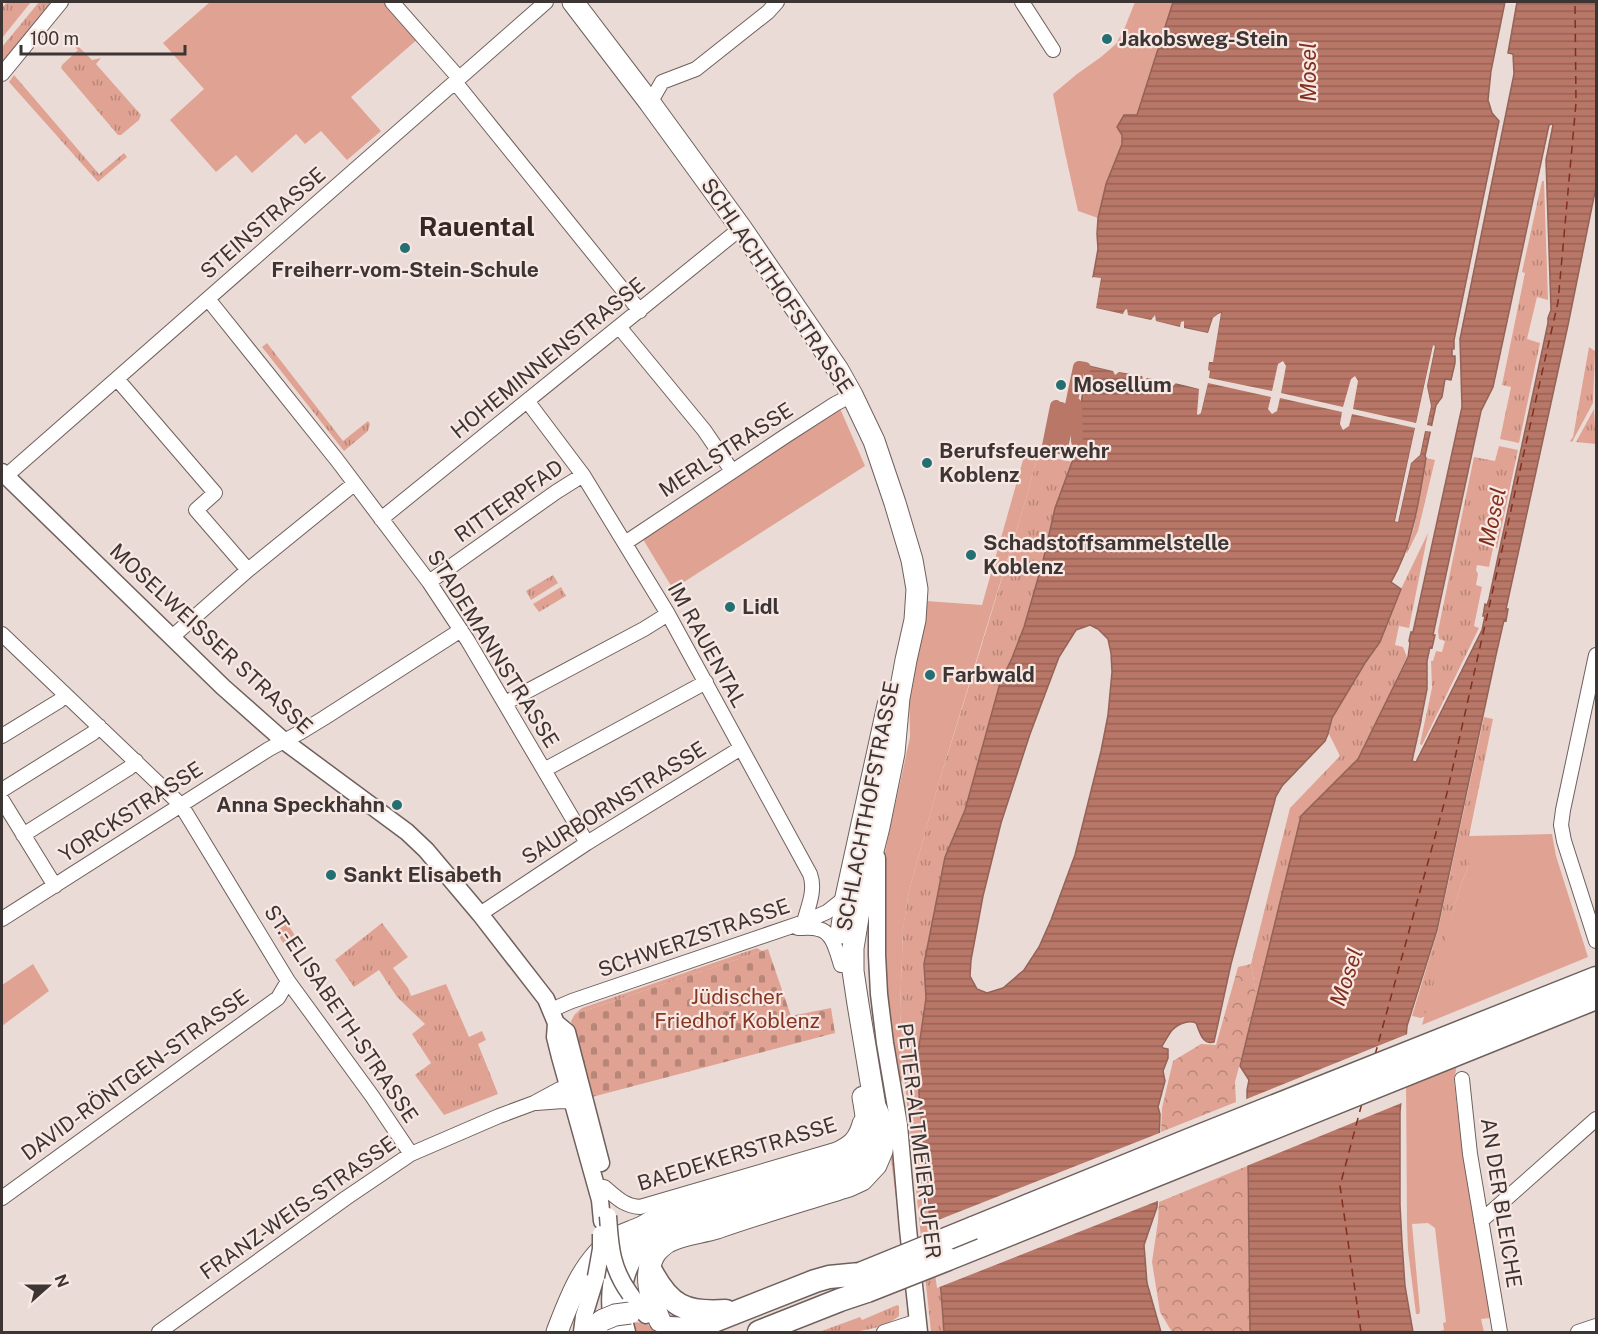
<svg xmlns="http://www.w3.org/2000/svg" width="1598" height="1334" font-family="'Public Sans',sans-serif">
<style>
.grass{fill:url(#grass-tufts)}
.forest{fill:url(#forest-crowns)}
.cemetery{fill:url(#cemetery-stones)}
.green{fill:#e0a393}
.water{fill:url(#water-rules);stroke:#946358;stroke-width:1.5;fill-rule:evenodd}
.pier{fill:#ebdbd6;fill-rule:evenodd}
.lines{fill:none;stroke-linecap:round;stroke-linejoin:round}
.canal{stroke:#b97767;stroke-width:12}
.ferry{stroke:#81301d;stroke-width:1.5;stroke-dasharray:8 6;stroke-linecap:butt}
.minor-casing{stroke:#6e605c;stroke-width:16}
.tertiary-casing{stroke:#6e605c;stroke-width:19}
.primary-casing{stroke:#6e605c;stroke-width:23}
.trunk-casing{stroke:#6e605c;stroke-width:25}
.minor{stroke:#fff;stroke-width:14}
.tertiary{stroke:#fff;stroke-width:16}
.primary{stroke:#fff;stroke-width:21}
.trunk{stroke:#fff;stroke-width:22}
.tertiary-bridge-casing{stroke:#6e605c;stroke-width:19;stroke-linecap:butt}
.primary-bridge-casing{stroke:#6e605c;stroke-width:23;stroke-linecap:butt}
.trunk-bridge-casing{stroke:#6e605c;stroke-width:25;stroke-linecap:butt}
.tertiary-bridge{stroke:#fff;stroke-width:16}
.primary-bridge{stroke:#fff;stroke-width:21}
.trunk-bridge{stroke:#fff;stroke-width:22}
.poi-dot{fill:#246f71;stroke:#f8e8e3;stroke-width:2}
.labels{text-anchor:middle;stroke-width:4.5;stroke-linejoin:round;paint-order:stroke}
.poi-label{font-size:21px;font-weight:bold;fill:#3c3534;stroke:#f8e8e3;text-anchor:start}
.street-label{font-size:21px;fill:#3c3534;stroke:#f8e8e3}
.park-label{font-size:21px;fill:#863522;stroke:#f8e8e3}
.water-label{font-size:22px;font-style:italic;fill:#81301d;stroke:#f8e8e3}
.district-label{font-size:27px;font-weight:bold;fill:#352926;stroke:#f8e8e3}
</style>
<defs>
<pattern id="grass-tufts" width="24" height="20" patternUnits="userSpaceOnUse" patternTransform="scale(1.5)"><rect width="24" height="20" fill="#e0a393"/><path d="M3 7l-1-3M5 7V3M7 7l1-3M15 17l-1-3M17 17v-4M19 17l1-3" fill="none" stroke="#b78679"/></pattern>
<pattern id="forest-crowns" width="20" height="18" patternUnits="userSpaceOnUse" patternTransform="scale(1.5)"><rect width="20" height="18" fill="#e0a393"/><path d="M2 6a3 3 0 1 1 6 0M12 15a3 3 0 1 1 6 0" fill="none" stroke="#b78679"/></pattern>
<pattern id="cemetery-stones" width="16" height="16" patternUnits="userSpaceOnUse" patternTransform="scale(1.5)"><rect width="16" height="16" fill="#e0a393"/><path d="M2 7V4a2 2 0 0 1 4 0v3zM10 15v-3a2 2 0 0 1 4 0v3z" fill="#b78679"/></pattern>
<pattern id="water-rules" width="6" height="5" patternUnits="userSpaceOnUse" patternTransform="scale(1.5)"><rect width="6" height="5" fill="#b97767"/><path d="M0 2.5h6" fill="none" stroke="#986256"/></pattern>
</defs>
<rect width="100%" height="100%" fill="#ebdbd6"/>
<path class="grass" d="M7,2h24l-29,36v-30z
M39,2h14l-51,63v-18z
M67,35l25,25 9,-2 -5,6 45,51 -2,5 -18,15h-3l-57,-67 1,-3 16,-15 -13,-14z
M14,75l85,99 25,-21 3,4 -29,25 -89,-100z
M1542,181h2l4,119 -11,-3 -10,42 13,4 -21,100 -19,-4 11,-52 -9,-2 23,-112 -3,-1z
M267,343l76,98 25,-20 2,3 -2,7 -24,20 -82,-104z
M1589,347l6,4 -2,52 -21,39 -2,-1 3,-4z
M1594,409l2,35 -20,-2z
M1499,446l19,4 -21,98h-4l-4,19 -12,-2 -1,5 2,4 -2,11 6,2 -8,39 5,2 -57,117 -2,-1 12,-56 -1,-27h2l3,-10 6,1 3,-11 -6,-2 -1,-8 36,-174 21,4z
M1038,455l35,7 -18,46 -12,53 -19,66 -12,31 -12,25 -35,127 -20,47 -21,107 2,34 -8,55 1,41 11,126 11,71 3,41h-13l-27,-256 -4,-65 3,-83 6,-37 30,-109 43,-138 43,-142z
M1426,458l9,2 -17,71 -11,22 -2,-1 9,-24z
M1428,533l-19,95 -10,-2 -4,19 8,2 4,10 -49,102 -57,57 -44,183 -6,-35 39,-156 50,-52 -11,-22 3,-16 33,-55 15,-21 21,-53z
M553,575l5,8 -27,17 -5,-9z
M561,587l5,9 -27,16 -6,-8z
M1484,717l9,2 -24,117v28l-11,30 -32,122 -5,2 -9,-2 26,-86z
M382,923l26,34 -15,11 15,20 3,8 35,-12 23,53 13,-6 4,9 -8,4 20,50 -54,21 -29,-40 16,-12 -19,-29 13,-10 -28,-27 -18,-27 -25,17 -19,-27z
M757,948l5,3 -187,63 7,-6z
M868,963h2l20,135 8,116 -8,-62h3l-6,-53 -15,-83z
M897,1305l2,1v10c-22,17 -53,17 -80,16l41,-15 2,3z
M629,1322c13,0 24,3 34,10h-31z"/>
<path class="forest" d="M1251,964l6,35 -22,83 1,20 -75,30 1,-24 11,-47 28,-17 15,1 22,-78z
M1247,1166l3,166h-78l-12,-20 -8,-50 6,-41 1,-19z"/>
<path class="cemetery" d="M768,949l23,67 40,-8 4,25 -243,64 -21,-76 4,-7z"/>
<path class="green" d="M210,2h176l33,36 -68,59 30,34 -34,29 -26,-29 -16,13 -9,-10 -44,39 -16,-18 -20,17 -46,-52 34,-31 -41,-46z
M1135,2h38l-36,114 -14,19 -1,9 -16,40 -8,34 -20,-7 -13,-58 -12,-59 24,-20 24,-17 15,-13 9,-17z
M839,406l26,60 -192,123 -32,-53z
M1025,453l13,2 -13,47 -86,280 -30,109 -6,38 -3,82 4,71 -8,-2 -10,-65 -2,-158 26,-120 -1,-52 17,-84 56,4z
M1552,834l4,22 32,101 -166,68 36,-131 11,-30v-28z
M287,923l12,19 -12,7 -12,-19z
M33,964l16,27 -47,35v-41z
M1458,1060l-4,20 5,44 17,105 3,7 11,82 -9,1 3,13h-49l9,-2 -1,-7 3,-1 -11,-94 -7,-5 -16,1 8,88 -1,2h-3l-8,-64 -1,-26 -1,-144z"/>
<path class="water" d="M1173,2h332l-14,69 -3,29 4,13 7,8 -45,219v9h-2v7h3v7l-4,17 -6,-1 -3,18 -6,8 -11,51 1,2c-7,42 -13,87 -35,124l10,7 -21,53 -15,21 -33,55 -4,16 -3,7 -43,45 -6,10 -45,168 -17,78c-12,3 -14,-10 -18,-19 -8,-4 -21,2 -26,10 -3,4 -5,9 -8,13l1,2 5,1v9l-5,13 2,10 -7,26 2,7 -3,93 -13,38 3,38 14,49h-217l-3,-41 -11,-71 -11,-126 -1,-41 8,-55 -2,-34 21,-107 20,-47 35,-127 12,-25 12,-31 19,-66 12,-53 20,-54 11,-89 114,24 1,24 9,-41 -3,-1 2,-9h3l9,-49 -3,1 -7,8 -3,11 -113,-25 6,-29 -8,-2 5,-28 -1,-15 1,-16 8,-34 16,-40v-9l-5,-8 7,-12h13zM1433,346h2l-8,40 4,20 -11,49 -9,8 -13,59 -3,-2zM1090,625l8,4 10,10 3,14 1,19 -4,43 -7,36 -26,104 -24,65 -12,27 -15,23 -21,18 -16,5 -10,-4 -7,-13 1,-16 12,-64 18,-73 29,-89 29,-77 17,-27z
M1517,2h79v185l-28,138 -62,284h2l-2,12 -2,-1 -8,35 -59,275 -30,96 -7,86v93l2,37 3,44 8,46h-163l-3,-242 2,-10 -9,-14 61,-250 57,-57 50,-102 2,-14 -1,-2 2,-9h2l49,-225 -2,-68 54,-265 -1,-20 -5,-1zM1552,124l1,1 -7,35 5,150 -3,8v5l-59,276 -2,6 -2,-1 -2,12h2l-3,14 -66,132 -4,-1 9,-40 -2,-1h2l6,-31v-28l3,-14 2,1 3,-13h-2l48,-224 12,-24 56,-262z"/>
<path class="pier" d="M1093,277l8,1 -5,30 27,6 2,-4 2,-1 1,6 23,5 4,-5 1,6 24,6 1,-5 3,-1v7l24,5 5,-15 5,-4 3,-1 -8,49h-4l-1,8 2,1 -1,7 63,13 6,-27 5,-3 3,5 -5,27 62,14 8,-28 4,-3 3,5 -5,28 63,14 17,-78 2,1 -8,40 4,20 -4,19 8,2 -1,5 -9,-1 -5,24 -9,8 -13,59 -3,-1 20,-93 -63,-14 -3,12 -6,4 -3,-6 2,-12 -62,-14 -3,13 -5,3 -4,-5 3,-12 -63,-14 -7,30 -3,2 -1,-1 2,-25 -23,-6 -4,4 -2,-5 -23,-4 -3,3 -2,-5 -23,-4 -4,3 -2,-4 -30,-7 3,-2 28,6 2,1h3l24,5 2,1h3l23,5 2,1 3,-1 24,6 2,2v5l4,-19 -2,-3 2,-10 4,-2 8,-42 -4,6 -3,12 -3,1 -114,-25 -2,-3 5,-27 -4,-1zM1425,397l3,9 -4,20 -7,27 -6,6z
M1410,1033l-6,69 -160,65v-67z
M1162,1132l-2,68 -223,88 -9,-64z"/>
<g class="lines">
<path class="canal" d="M1076,404l1,37
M1056,406l-8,40 5,1 8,-39 4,2 -7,38h4l17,-81 6,1"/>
<path class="ferry" d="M1375,1055l72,-262 111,-491 18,-199 -1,-101
M1361,1332l-21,-146 22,-83"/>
<defs>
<path id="minor" d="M392,2l67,76
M1022,2l31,48
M2,74l59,-72
M455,82l185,229
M650,103l12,-21 34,-13 72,-57 9,-10
M208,299l129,161 92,122 39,59 119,202
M620,328l84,102 28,41
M117,379l98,114 -19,17 52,60
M528,402l55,73 85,139 142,260c6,16 -2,33 -6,48
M6,476l540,-474
M381,519l360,-291
M625,543l162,-108 48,-31 17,-9
M429,582l127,-90 27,-17
M2,634l179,171 107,176 84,115 39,58
M172,637l76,-67 106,-86
M1596,655l-33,155 -2,15 3,16 32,100
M505,703l139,-74 24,-15
M2,736l57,-35 6,-7
M544,770l162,-88
M2,790l91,-57 6,-7
M2,800l53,86
M23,835l106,-67 7,-7
M480,914l107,-71 154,-95
M2,919l267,-170 32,-17 23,-14 137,-88
M798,928c6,0 14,-1 20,1 15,2 19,24 23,36
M551,1010l21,-9 232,-79 23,-10 19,-15
M1462,1079l8,75 30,178
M536,1103l27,-2 10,1
M604,1187c12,10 20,19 36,20l195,-57c14,-6 21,-12 25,-28
M2,1198l276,-200 10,-17
M1481,1221l115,-102
M159,1332l187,-134 65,-44 88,-38 35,-13 26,-14 12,-3 5,2
M884,1332l34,-11
M1578,1332l18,-6"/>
<path id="tertiary" d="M2,472l221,215 61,54 123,91 19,18 54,64 66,85 10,24 -1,14 5,20 40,143 2,21
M877,858v97l2,39 6,49 14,82 9,104 11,103
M556,1023l11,9 34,131
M630,1294l16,21
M582,1332l2,-16 12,-39
M614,1332c-9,-39 -3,-74 26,-103
M627,1332c-11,-39 -1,-82 37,-102 17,-10 38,-14 56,-19 25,-7 50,-14 75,-20 28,-7 63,-13 79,-40"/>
<path id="primary" d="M573,2l77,101 91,125 97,142 14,25 22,46 21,62 17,57 5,29 -2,31 -9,40 -7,38 -5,55 -15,74 -18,72 -8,49v23l5,33 17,102 7,16 2,15 -2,14 -6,14 -14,15 -13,6c-44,14 -89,27 -132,42 -16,5 -35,6 -49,14 -4,2 -8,6 -11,9 -16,21 -6,49 3,70
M841,933l5,-36 42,-192
M557,1332c13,-34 27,-73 59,-94 9,-5 18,-7 26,-11 9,-5 16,-10 25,-14l173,-52c34,-14 28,-34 23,-64
M586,1332l17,-12"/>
<path id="trunk" d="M973,1228l216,-88 407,-162
M948,1259l648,-261
M650,1269c19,37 35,45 76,42
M670,1328l18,1 13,-3 114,-45 14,-4 31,-3
M759,1332l81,-32 27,-9"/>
</defs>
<use href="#minor" class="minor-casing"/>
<use href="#tertiary" class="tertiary-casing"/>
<use href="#primary" class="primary-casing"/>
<use href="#trunk" class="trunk-casing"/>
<use href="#minor" class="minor"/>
<use href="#tertiary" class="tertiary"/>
<use href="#primary" class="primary"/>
<use href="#trunk" class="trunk"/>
<defs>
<path id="tertiary-bridge" d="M608,1216c2,30 3,52 22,78
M596,1277l5,-28v-15"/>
<path id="primary-bridge" d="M603,1320l12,-5 15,-2"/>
<path id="trunk-bridge" d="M860,1274l113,-46
M867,1291l81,-32"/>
</defs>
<use href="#tertiary-bridge" class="tertiary-bridge-casing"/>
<use href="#primary-bridge" class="primary-bridge-casing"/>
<use href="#trunk-bridge" class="trunk-bridge-casing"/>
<use href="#tertiary-bridge" class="tertiary-bridge"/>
<use href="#primary-bridge" class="primary-bridge"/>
<use href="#trunk-bridge" class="trunk-bridge"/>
</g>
<g class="poi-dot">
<circle cx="1107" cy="39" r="6"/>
<circle cx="405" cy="248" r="6"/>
<circle cx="1061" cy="385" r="6"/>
<circle cx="927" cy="463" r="6"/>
<circle cx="971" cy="555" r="6"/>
<circle cx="730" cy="607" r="6"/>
<circle cx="930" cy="675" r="6"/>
<circle cx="397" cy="805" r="6"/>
<circle cx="331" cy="875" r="6"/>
</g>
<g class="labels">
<g class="poi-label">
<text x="1119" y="46">Jakobsweg-Stein</text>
<text x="405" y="277" text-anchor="middle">Freiherr-vom-Stein-Schule</text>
<text x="1073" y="392">Mosellum</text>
<text x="939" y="458">Berufsfeuerwehr<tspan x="939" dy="24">Koblenz</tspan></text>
<text x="983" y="550">Schadstoffsammelstelle<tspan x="983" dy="24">Koblenz</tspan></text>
<text x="742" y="614">Lidl</text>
<text x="942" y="682">Farbwald</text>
<text x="385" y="812" text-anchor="end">Anna Speckhahn</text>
<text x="343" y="882">Sankt Elisabeth</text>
</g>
<g class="street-label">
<text transform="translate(263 223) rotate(-41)" y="7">STEINSTRASSE</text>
<text transform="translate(777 286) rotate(56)" y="7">SCHLACHTHOFSTRASSE</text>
<text transform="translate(548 358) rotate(-39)" y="7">HOHEMINNENSTRASSE</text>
<text transform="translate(726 450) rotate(-33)" y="7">MERLSTRASSE</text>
<text transform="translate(509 501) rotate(-35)" y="7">RITTERPFAD</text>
<text transform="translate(211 639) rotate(43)" y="7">MOSELWEISSER STRASSE</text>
<text transform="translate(707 645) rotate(61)" y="7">IM RAUENTAL</text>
<text transform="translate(493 649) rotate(58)" y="7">STADEMANNSTRASSE</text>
<text transform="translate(614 803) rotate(-32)" y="7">SAURBORNSTRASSE</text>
<text transform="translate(868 806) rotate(-79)" y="7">SCHLACHTHOFSTRASSE</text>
<text transform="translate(131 812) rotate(-33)" y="7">YORCKSTRASSE</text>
<text transform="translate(694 938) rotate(-19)" y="7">SCHWERZSTRASSE</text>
<text transform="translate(341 1014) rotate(56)" y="7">ST.-ELISABETH-STRASSE</text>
<text transform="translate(135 1075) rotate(-36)" y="7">DAVID-RÖNTGEN-STRASSE</text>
<text transform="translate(919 1141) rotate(83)" y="7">PETER-ALTMEIER-UFER</text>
<text transform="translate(737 1154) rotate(-17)" y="7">BAEDEKERSTRASSE</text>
<text transform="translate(1501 1203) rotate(81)" y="7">AN DER BLEICHE</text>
<text transform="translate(298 1208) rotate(-35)" y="7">FRANZ-WEIS-STRASSE</text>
</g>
<g class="park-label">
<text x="737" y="1004">Jüdischer<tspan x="737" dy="24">Friedhof Koblenz</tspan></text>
</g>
<g class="water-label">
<text transform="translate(1308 72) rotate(-90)" y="8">Mosel</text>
<text transform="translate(1492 517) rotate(-78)" y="8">Mosel</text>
<text transform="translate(1346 977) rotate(-71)" y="8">Mosel</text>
</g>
<g class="district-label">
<text x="477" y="236">Rauental</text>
</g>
</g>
<rect width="1598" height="1334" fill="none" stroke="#3c3534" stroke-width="6"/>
<g transform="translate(48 1286) rotate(69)" stroke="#f8e8e3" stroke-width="4.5" paint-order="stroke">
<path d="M0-4.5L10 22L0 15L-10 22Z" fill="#3c3534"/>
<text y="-9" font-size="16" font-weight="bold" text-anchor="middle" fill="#3c3534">N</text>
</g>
<path d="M21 45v9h164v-9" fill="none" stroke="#3c3534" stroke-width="3"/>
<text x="30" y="45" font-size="18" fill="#3c3534" stroke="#f8e8e3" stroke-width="4.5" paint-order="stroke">100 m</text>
</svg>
